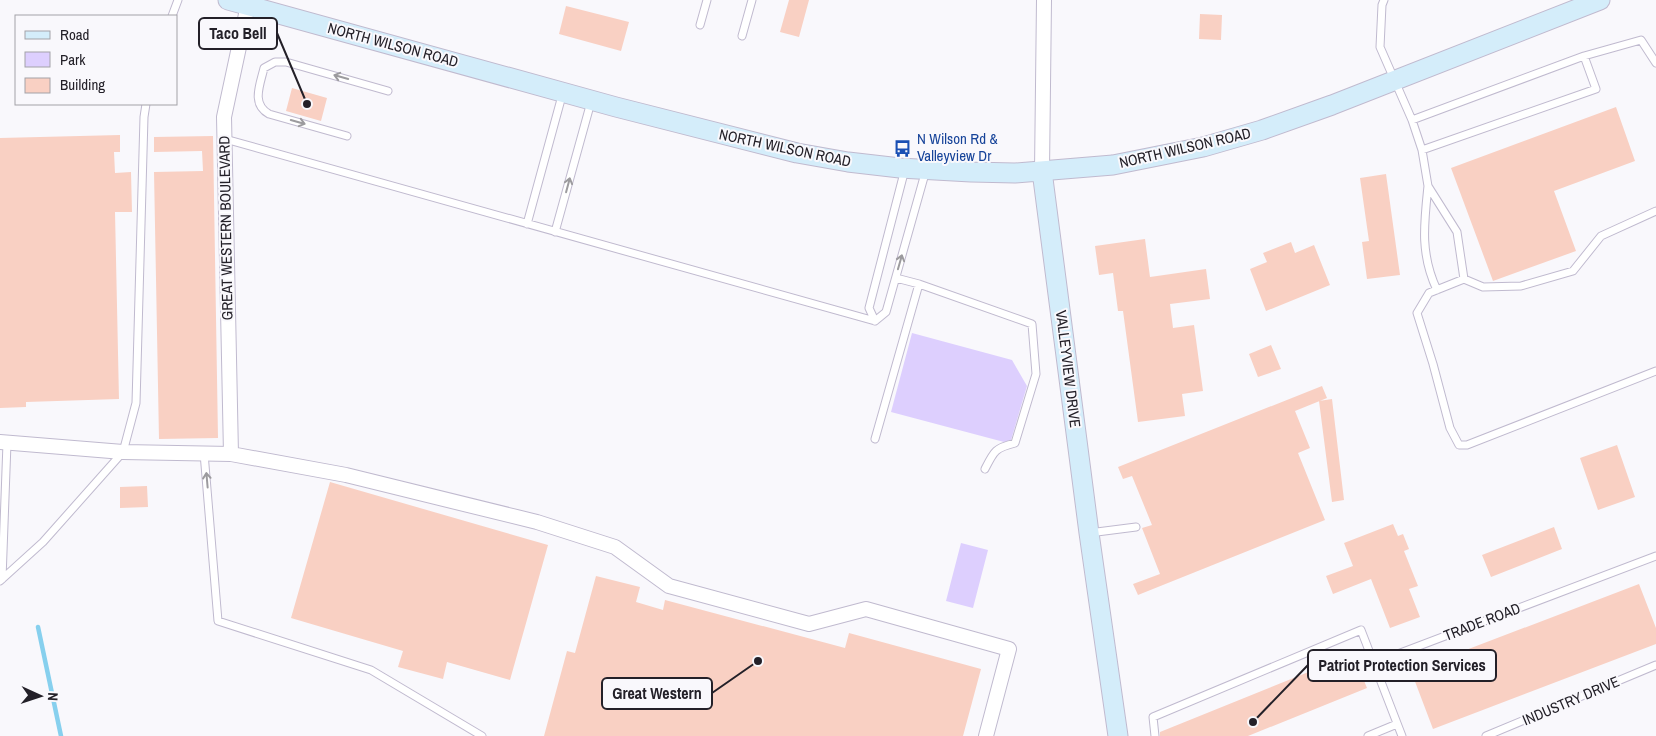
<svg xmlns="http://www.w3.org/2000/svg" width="1656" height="736" font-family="'Archivo Narrow',sans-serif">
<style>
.green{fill:#ddcffe}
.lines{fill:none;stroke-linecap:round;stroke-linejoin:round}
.stream{stroke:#87d0ee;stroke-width:4.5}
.building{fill:#f9d0c3}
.lane-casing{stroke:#c0bacf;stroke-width:9}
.street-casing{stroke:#c0bacf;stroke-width:16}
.secondary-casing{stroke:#c0bacf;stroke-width:21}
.lane{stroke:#fff;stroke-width:7}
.street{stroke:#fff;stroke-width:14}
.secondary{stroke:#d4edfa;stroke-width:19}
.oneway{stroke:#9c9b9e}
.labels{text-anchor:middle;stroke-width:4;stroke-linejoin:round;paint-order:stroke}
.street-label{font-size:15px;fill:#232028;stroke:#f9f8fc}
.transit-label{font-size:15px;fill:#164399;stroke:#f9f8fc;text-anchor:start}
.leader{fill:none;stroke:#232028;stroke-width:2}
.callout-dot{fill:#232028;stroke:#f9f8fc;stroke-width:2}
.callout{fill:#f9f8fc;stroke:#232028;stroke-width:2}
.callout-label{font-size:16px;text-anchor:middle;font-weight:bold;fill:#232028}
</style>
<rect width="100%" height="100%" fill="#f9f8fc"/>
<path class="green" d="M912,333l100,27 15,26 -16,54 -7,2 -113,-30z
M961,543l27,7 -15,58 -27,-7z"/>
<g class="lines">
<path class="stream" d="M38,627l23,109"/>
</g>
<path class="building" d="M789,0h20l-10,37 -19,-5z
M566,6l63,16 -8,29 -62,-17z
M1200,14l22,1 -1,25 -22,-1z
M292,88l35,10 -6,23 -35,-10z
M1616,107l19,54 -81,30 22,60 -83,30 -42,-113z
M120,135v17h-6l1,21 16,-1 1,40h-17l4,187 -93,3v5l-26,1v-270z
M213,136l5,302 -59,1 -5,-267 49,-1 -1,-20 -48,1v-15z
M1386,174l14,101 -33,4 -5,-37 7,-1 -9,-63z
M1145,239l5,38 56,-8 4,30 -40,5 3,24 21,-3 9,66 -21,3 3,22 -47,6 -15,-111h-5l-5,-38 -14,2 -4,-29z
M1291,242l4,11 19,-8 16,40 -64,26 -16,-42 17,-7 -4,-9z
M1271,345l10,24 -23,8 -9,-23z
M1322,386l5,12 -32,13 15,37 -12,5 27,67 -187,75 -5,-11 27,-10 -18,-46 10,-3 -20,-49 -9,3 -5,-12z
M1332,399l12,101 -12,2 -13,-101z
M1617,445l18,52 -37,13 -18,-52z
M330,482l218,63 -38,135 -63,-18 -4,17 -45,-12 5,-16 -112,-33z
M147,486l1,21 -28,1v-21z
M1393,524l5,12 5,-2 6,15 -5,2 14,35 -9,3 11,28 -30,11 -19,-49 -38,15 -7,-18 27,-10 -9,-23z
M1554,527l8,22 -71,28 -9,-22z
M596,576l44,11 -4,15 27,8 2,-10 180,48 4,-15 132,36 -18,67h-419l23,-85 8,2z
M1639,584l17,44v16l-223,85 -22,-58z
M1353,654l14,34 -119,48h-88v-4z"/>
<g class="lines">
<defs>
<path id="lane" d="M1384,0l-2,5 -2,42 32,73 172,-64 12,33 -174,61 -10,-30
M172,16l6,-16
M700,25l7,-25
M742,36l10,-36
M1584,56l57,-16 15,23
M347,136l-78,-22c-18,-10 -9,-29 -5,-46l11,-6h11l102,29
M225,139l650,182
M1422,150l6,36 29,46 7,47 19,8 38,-1 52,-15 28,-35 55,-25
M1428,186c-4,38 -8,68 9,104
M527,224l36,-132
M555,232l36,-130
M896,278l23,6
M1464,279l-35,14 -12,20 16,51 17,64 9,17h8l189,-74
M875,321l11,-9 40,-142
M875,321l-6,-13 36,-139
M875,439l44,-155 113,40 4,50 -21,69c-20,5 -21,8 -30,26
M204,453l14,168 153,49 111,66
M1089,533l47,-6
M2,579l5,-136
M0,581l43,-39 80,-90 13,-49 8,-286 2,-13
M1374,663l282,-107
M1155,736l-2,-19 208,-87 41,106
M1368,736l29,-12
M1486,736l170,-71"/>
<path id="street" d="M1042,171l2,-171
M0,442l123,10 108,2 115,21 191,47 78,25 54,39 140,38 57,-15 143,40 -23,87
M231,454l-7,-337 24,-112"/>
<path id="secondary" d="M228,0l388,107 181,46 51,9 52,6 71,4 44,1 98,-8 90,-18 59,-17 70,-25 268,-105
M1042,171l47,362 29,203"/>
</defs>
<use href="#lane" class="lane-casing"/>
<use href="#street" class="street-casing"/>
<use href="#secondary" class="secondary-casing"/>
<use href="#lane" class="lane"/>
<use href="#street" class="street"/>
<use href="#secondary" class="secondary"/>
</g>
<defs><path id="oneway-shaft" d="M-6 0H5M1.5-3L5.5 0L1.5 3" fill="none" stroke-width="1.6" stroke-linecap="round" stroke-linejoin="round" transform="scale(1.25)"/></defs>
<g class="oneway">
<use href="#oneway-shaft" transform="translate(341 77) rotate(-164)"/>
<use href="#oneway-shaft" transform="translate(298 122) rotate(16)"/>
<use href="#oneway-shaft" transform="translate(568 185) rotate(-75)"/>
<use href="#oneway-shaft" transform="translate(900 262) rotate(-74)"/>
<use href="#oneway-shaft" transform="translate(207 480) rotate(-95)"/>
</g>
<defs>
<symbol id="bus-bare" viewBox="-9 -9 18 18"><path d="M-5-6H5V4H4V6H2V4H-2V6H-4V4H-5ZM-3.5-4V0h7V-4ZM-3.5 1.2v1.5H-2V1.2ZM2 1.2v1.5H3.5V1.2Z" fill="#1a4fb4" stroke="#f9f8fc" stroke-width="2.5" paint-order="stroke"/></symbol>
</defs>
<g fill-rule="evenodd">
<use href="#bus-bare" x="890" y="136" width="25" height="25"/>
</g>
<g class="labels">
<g class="street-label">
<text transform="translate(393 45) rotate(15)" y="5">NORTH WILSON ROAD</text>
<text transform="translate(785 148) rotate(12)" y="5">NORTH WILSON ROAD</text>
<text transform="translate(1185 148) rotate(-13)" y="5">NORTH WILSON ROAD</text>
<text transform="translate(226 228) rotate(-91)" y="5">GREAT WESTERN BOULEVARD</text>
<text transform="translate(1068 369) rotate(83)" y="5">VALLEYVIEW DRIVE</text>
<text transform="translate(1482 622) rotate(-21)" y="5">TRADE ROAD</text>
<text transform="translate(1571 701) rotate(-23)" y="5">INDUSTRY DRIVE</text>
</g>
<g class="transit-label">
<text x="917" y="144">N Wilson Rd &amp;<tspan x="917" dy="17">Valleyview Dr</tspan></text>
</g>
</g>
<path class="leader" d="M307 104L277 33M1253 722L1308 665M758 661L712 693"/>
<g class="callout-dot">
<circle cx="307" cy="104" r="5"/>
<circle cx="1253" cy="722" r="5"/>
<circle cx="758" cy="661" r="5"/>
</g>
<g class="callout">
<rect x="199" y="18" width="78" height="31" rx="5"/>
<rect x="1308" y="650" width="188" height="31" rx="5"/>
<rect x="602" y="678" width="110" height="31" rx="5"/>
</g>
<g class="callout-label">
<text x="238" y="39">Taco Bell</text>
<text x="1402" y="671">Patriot Protection Services</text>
<text x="657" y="699">Great Western</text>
</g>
<rect x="15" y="15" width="162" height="90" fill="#f9f8fc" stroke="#a3a2a7"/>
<rect x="25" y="31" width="25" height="8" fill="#d4edfa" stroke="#a3a2a7"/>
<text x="60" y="40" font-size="15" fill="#232028">Road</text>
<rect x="25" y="52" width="25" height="15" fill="#ddcffe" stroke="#a3a2a7"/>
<text x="60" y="65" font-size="15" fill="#232028">Park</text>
<rect x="25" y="78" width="25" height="15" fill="#f9d0c3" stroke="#a3a2a7"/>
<text x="60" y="90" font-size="15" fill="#232028">Building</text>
<g transform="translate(40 696) rotate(93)" stroke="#f9f8fc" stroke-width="4" paint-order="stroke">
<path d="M0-4L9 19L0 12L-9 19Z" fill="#232028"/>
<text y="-8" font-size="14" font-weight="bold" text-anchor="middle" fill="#232028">N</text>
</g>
</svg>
